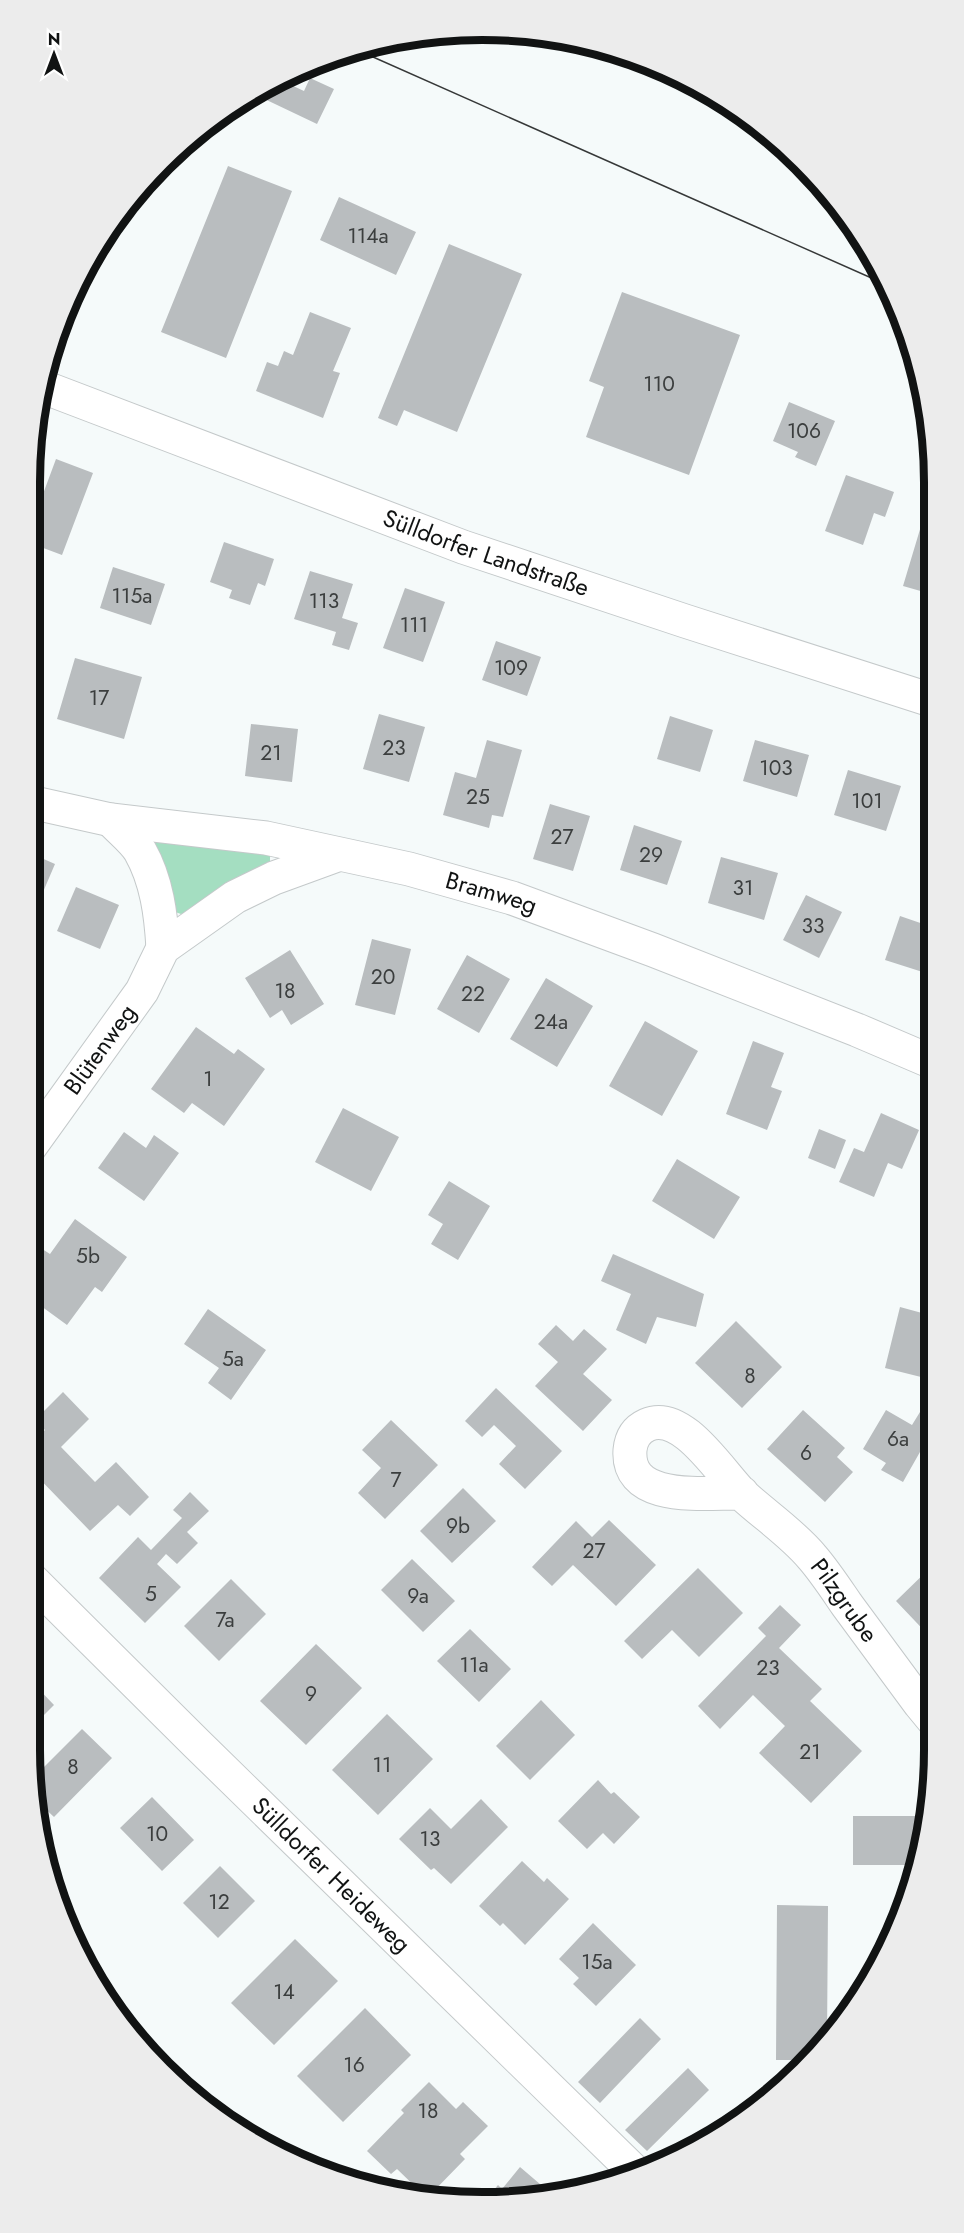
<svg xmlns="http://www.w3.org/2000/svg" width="964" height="2233" font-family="Jost,sans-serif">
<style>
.green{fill:#a4dec1}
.building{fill:#b9bdbf}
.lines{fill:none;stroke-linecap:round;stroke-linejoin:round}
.minor-casing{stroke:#c4c9ca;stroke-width:35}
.major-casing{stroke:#c4c9ca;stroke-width:35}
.minor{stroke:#fff;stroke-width:33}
.major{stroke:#fff;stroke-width:33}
.tram{stroke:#363838;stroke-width:1.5}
.labels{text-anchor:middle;stroke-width:5;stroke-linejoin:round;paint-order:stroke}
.number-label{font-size:21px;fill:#3b3e3e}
.street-label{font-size:24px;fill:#111313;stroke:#fff}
.rim{fill:none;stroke:#111313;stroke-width:8}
</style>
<rect width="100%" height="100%" fill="#f5fafa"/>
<path class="green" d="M152,840l118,13v11l-81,48 -8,2 -6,-2z"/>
<path class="building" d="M310,78l24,11 -17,35 -63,-30 24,-15 26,12z
M228,166l64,25 -66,167 -65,-26z
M339,197l77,35 -20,43 -76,-35z
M449,244l73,30 -65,158 -53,-22 -7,16 -19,-8z
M622,292l118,43 -51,140 -103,-38 18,-50 -15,-6z
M310,312l41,16 -18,43 7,2 -17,45 -67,-27 11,-29 11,4 6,-15 9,4z
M789,402l46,19 -19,45 -21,-9 3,-5 -25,-11z
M56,459l37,14 -31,82 -32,-12v-14z
M846,475l48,17 -9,25 -11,-4 -11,32 -38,-14z
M924,516l6,2 1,76 -28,-8z
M224,542l50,17 -9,27 -7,-3 -8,22 -21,-7 3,-8 -22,-8z
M113,567l52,17 -14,41 -51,-17z
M310,571l43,13 -11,34 16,5 -9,27 -17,-5 4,-13 -42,-13z
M405,588l40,14 -22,60 -40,-14z
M496,641l45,16 -14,39 -45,-16z
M30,649l10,3 -9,29h-1z
M75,658l67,19 -18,62 -67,-20z
M379,714l46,13 -16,55 -46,-13z
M670,716l43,14 -13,42 -43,-13z
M251,724l47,5 -6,53 -47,-6z
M487,740l35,10 -19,67 -11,-2 -3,13 -46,-13 12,-43 21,6z
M755,740l54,15 -12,42 -54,-16z
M848,770l53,16 -15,45 -52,-16z
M550,804l40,12 -17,55 -40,-12z
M634,825l48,16 -15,44 -47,-15z
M931,827v33l-9,-3z
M30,853l25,11 -21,49 -4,-2z
M721,857l57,16 -14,47 -56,-17z
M76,887l43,18 -19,44 -43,-18z
M806,895l36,17 -23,46 -36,-18z
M900,916l32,11v48l-47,-15z
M372,939l39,10 -16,66 -40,-10z
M290,950l34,54 -33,21 -9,-15 -12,8 -25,-40z
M467,955l43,24 -31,54 -42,-24z
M30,957l10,7 -10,14z
M546,978l47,28 -36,61 -47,-28z
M645,1021l53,30 -36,65 -53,-30z
M196,1027l38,27 4,-5 27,20 -41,57 -32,-23 -8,10 -33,-24z
M753,1041l31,12 -13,34 11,4 -15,39 -41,-16z
M343,1108l56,29 -28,54 -56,-29z
M881,1113l38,17 -17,39 -14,-6 -14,34 -35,-15 15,-34 10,4z
M819,1129l27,11 -11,29 -27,-11z
M124,1132l22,16 8,-13 25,18 -35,48 -46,-33z
M677,1159l63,38 -26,42 -62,-38z
M449,1181l41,25 -32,54 -27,-16 12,-20 -15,-9z
M75,1219l52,38 -25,35 -7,-5 -28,38 -37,-27v-45l6,-8 14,9z
M932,1230l1,28v11l-10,-2z
M613,1254l91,40 -8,33 -39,-10 -11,27 -30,-14 15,-36 -30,-13z
M900,1307l33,9v64l-48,-12z
M208,1309l58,41 -35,50 -23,-17 11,-15 -35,-24z
M736,1321l46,46 -40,41 -47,-45z
M556,1325l17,16 11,-12 23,20 -24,25 29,26 -29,31 -48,-45 23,-24 -20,-18z
M496,1388l66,63 -37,38 -26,-25 17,-18 -22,-21 -12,12 -17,-16z
M63,1392l26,27 -28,28 34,35 21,-20 33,35 -19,19 -12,-11 -28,26 -60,-62v-24l15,-15 -10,-10z
M803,1410l42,38 -8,9 16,15 -28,30 -58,-53z
M886,1410l26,15 8,-13 13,7v10l-30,53 -22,-12 5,-7 -23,-14z
M391,1420l47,45 -53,54 -27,-26 23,-25 -19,-18z
M463,1488l33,33 -44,42 -32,-32z
M190,1492l19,19 -22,21 11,11 -21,21 -11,-10 -9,10 24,23 -36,36 -46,-45 39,-41 13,13 31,-32 -9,-8z
M609,1520l47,45 -40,41 -43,-41 -21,21 -20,-19 44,-46 16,16z
M412,1559l43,42 -32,31 -42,-42z
M933,1565v1l1,75 -38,-40z
M698,1568l45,45 -44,44 -27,-27 -30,29 -18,-18z
M231,1579l35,35 -47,47 -35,-35z
M780,1605l21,20 -22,23 43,41 -12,12 52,50 -51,52 -52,-50 26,-27 -32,-31 -33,34 -22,-23 68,-70 -8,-8z
M470,1629l41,40 -32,33 -42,-41z
M316,1644l46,44 -56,57 -46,-44z
M30,1680l24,25 -24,24z
M541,1700l34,35 -45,45 -34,-34z
M387,1714l46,45 -55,56 -46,-45z
M82,1729l30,29 -58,59 -16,-15 -4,-25z
M598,1780l13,14 3,-2 26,25 -26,27 -11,-11 -16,16 -29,-28z
M152,1797l42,43 -32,31 -42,-43z
M481,1799l27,28 -57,57 -17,-16 -3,2 -32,-31 31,-31 21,21z
M853,1816h70l-8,49h-62z
M522,1861l22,21 3,-4 22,21 -44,46 -22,-22 -3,3 -21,-20z
M220,1866l35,35 -37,37 -35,-35z
M777,1905l51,1 -1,136 -19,18h-32z
M593,1923l43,42 -40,41 -23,-22 6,-6 -20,-19z
M295,1939l43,42 -64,64 -43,-42z
M365,2008l46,47 -68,67 -46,-46z
M640,2018l21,21 -61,64 -22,-21z
M688,2068l21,22 -62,61 -22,-21z
M429,2082l27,27 7,-7 25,24 -28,28 5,5 -38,39 -30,-29 -6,5 -24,-23 32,-33 5,-5 -3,-3z
M520,2167l34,29 -71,7 15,-18 4,4z"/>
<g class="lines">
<defs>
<g id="minor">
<path id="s1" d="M30,802l81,18 155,18 143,31 103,29 141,52 204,80 75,32"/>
<path d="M111,820c9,10 22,20 29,31 17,30 21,64 23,97"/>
<path id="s2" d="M30,1147l112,-156 21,-43 72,-51 39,-19 63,-23"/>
<path id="s3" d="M742,1493c-35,-1 -116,11 -112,-43 1,-11 6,-20 17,-25 36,-16 74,49 97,71 22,20 49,38 68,61 13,15 24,32 35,48 24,33 49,66 73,99l14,17"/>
<path id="s4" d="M30,1578l166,165 437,427"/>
</g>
<g id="major">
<path id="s5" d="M46,388l417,159 222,74 246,79"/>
</g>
</defs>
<use href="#minor" class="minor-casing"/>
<use href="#major" class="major-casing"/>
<use href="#minor" class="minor"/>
<use href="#major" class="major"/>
<path class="tram" d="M355,49l530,235"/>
</g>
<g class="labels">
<g class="number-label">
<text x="368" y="243">114a</text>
<text x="659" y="391">110</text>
<text x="804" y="438">106</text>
<text x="132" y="603">115a</text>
<text x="324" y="608">113</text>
<text x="414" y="632">111</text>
<text x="511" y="675">109</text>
<text x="99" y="705">17</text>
<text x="394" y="755">23</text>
<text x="271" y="760">21</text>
<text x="776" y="775">103</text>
<text x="478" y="804">25</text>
<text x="867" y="808">101</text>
<text x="562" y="844">27</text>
<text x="651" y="862">29</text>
<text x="743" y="895">31</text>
<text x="813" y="933">33</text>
<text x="383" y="984">20</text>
<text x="285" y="998">18</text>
<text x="473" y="1001">22</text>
<text x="551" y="1029">24a</text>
<text x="208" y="1086">1</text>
<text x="88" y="1263">5b</text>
<text x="233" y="1366">5a</text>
<text x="750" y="1383">8</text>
<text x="898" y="1446">6a</text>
<text x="806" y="1460">6</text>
<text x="396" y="1487">7</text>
<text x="458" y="1533">9b</text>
<text x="594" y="1558">27</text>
<text x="151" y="1601">5</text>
<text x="418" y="1603">9a</text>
<text x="225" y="1627">7a</text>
<text x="474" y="1672">11a</text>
<text x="768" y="1675">23</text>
<text x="311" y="1701">9</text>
<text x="810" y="1759">21</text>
<text x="382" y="1772">11</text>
<text x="73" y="1774">8</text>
<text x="157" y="1841">10</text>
<text x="430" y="1846">13</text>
<text x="219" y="1909">12</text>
<text x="597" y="1969">15a</text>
<text x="284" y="1999">14</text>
<text x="354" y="2072">16</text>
<text x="428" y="2118">18</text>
</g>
<g class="street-label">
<text dy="8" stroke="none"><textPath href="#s5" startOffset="470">Sülldorfer Landstraße</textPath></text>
<text dy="8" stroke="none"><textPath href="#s1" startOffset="471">Bramweg</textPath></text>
<text dy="8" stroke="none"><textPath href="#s2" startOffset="120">Blütenweg</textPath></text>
<text dy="8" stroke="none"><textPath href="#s3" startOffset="441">Pilzgrube</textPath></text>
<text dy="8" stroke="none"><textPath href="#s4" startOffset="423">Sülldorfer Heideweg</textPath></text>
</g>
</g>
<path d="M0 0H964V2233H0ZM482 40H482A442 442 0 0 1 924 482V1750A442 442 0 0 1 482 2192H482A442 442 0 0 1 40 1750V482A442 442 0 0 1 482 40Z" fill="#ececec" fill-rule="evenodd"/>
<path class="rim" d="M482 40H482A442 442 0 0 1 924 482V1750A442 442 0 0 1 482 2192H482A442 442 0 0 1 40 1750V482A442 442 0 0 1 482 40Z"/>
<g transform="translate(54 54)" stroke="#ffffff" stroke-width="4.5" paint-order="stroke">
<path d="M0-4.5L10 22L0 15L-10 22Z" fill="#111313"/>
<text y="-9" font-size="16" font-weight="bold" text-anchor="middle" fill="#111313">N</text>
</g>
</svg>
